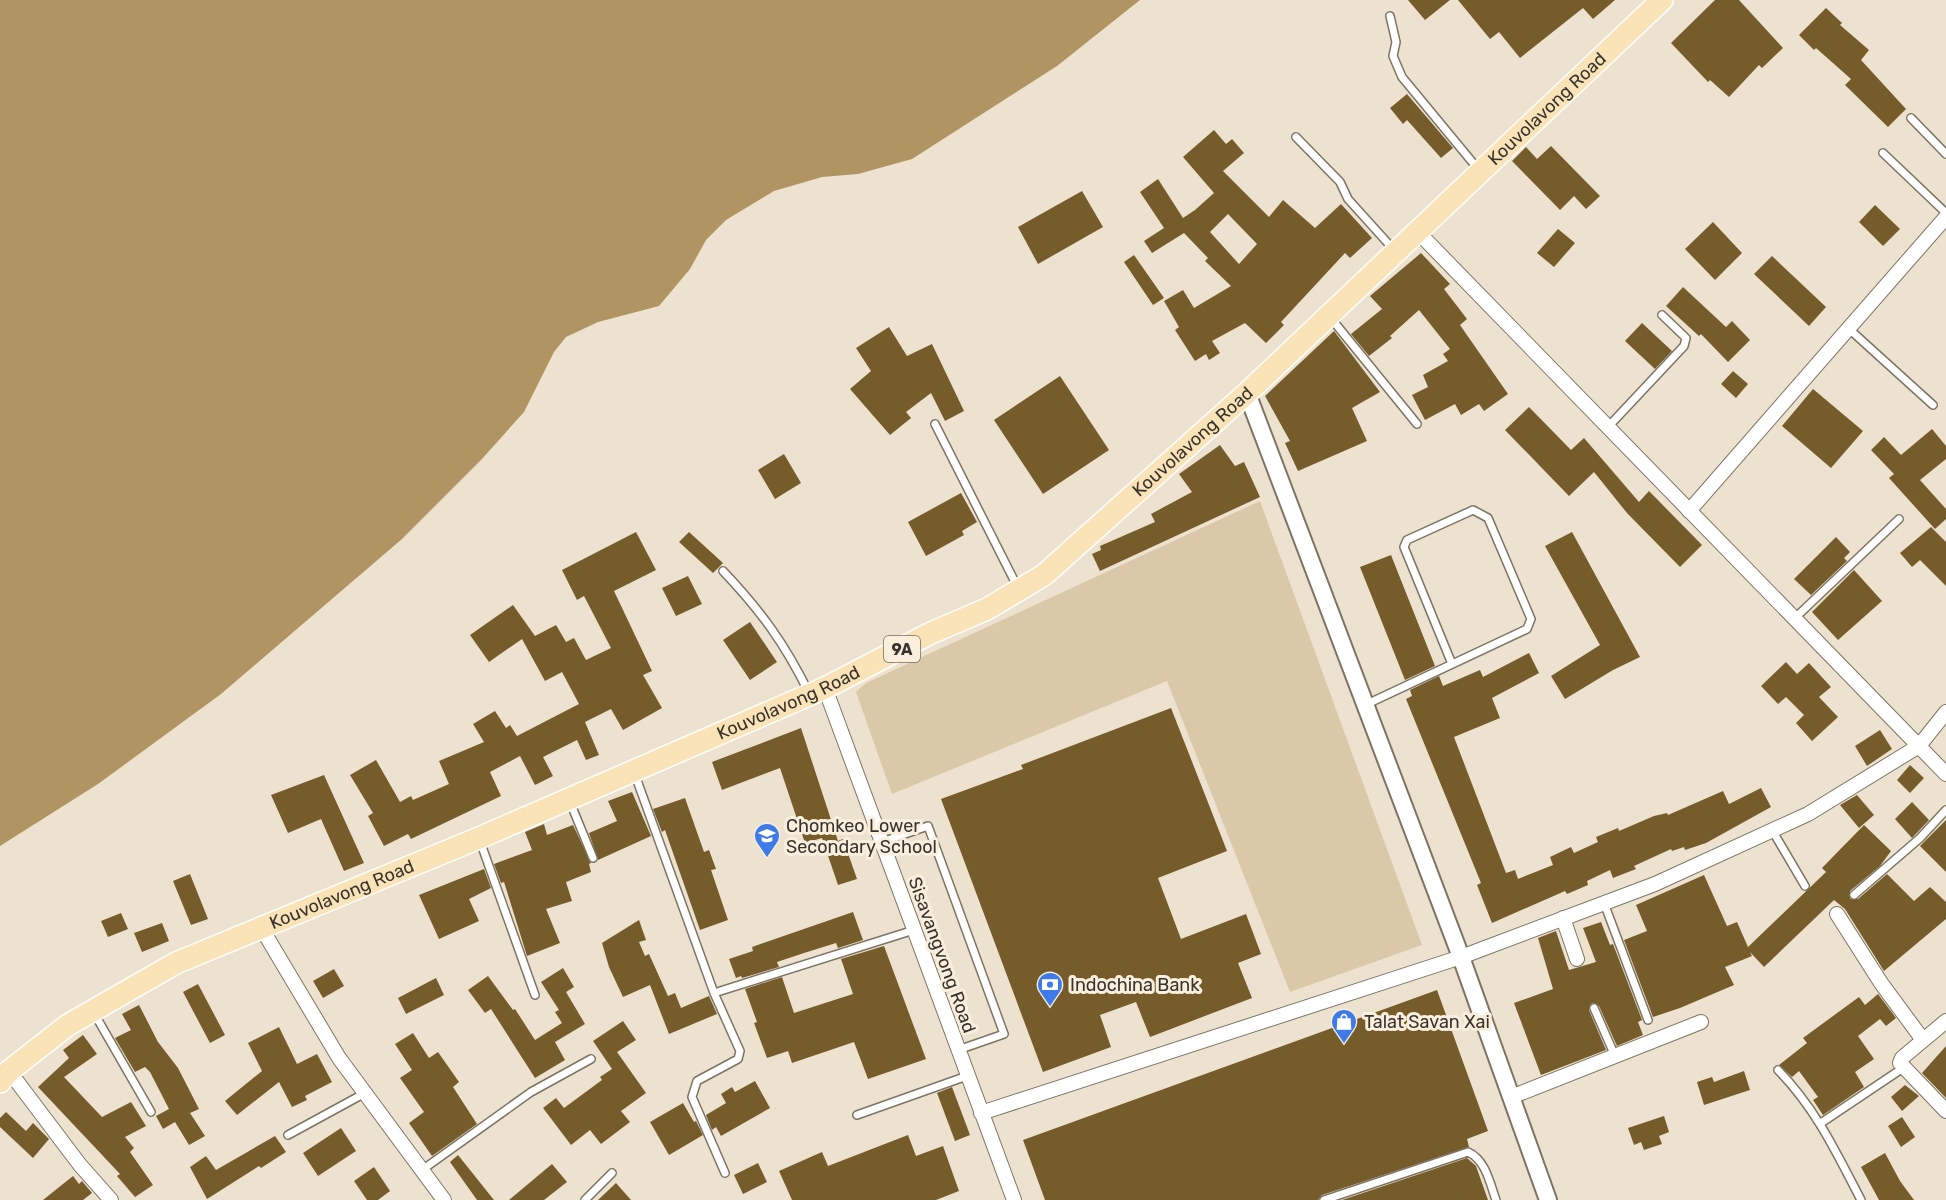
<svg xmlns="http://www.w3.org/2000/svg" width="1946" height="1200" font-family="Rubik,sans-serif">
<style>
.green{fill:#dac8a9}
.water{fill:#b09462}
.building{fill:#765c2a;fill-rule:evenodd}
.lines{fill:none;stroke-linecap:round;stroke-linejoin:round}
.service-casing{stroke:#7d7463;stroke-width:10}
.minor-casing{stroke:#7d7463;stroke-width:16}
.tertiary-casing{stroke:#7d7463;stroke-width:20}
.primary-casing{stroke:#fff;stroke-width:24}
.service{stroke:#fff;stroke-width:7}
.minor{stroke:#fff;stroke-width:14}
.tertiary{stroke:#fff;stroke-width:16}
.primary{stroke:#fbe3b8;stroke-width:21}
.labels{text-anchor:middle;stroke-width:6;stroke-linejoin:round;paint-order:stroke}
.shield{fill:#faefdc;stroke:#726c62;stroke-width:1.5}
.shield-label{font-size:16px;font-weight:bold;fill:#38342d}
.street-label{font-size:18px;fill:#38342d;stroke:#faefdc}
.poi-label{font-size:18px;fill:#38342d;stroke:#faefdc;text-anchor:start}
</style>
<rect width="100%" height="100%" fill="#ede2cf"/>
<path class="green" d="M1260,501l162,444 -132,47 -123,-311 -275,113 -36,-102 10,-9z"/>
<path class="water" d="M0,0h1140l-83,66 -145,93 -54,15 -36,3 -48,14 -48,29 -20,20 -16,29 -31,37 -61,16 -32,15 -12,15 -30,60 -43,48 -79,79 -181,155 -123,90 -98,62z"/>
<path class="building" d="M1408,0h42l-25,20z
M1458,0h157l-22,19 -10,-11 -63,50 -21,-26 -9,7z
M1715,0h24l44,48 -21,20 -3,-3 -30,32 -19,-17 -2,2 -37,-39z
M1826,8l16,15 -2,2 29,25 -8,10 45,49 -18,18 -43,-42 6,-6 -35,-31 -2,2 -15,-15z
M1407,94l46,54 -12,10 -34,-38 -4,4 -13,-16z
M1214,130l12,14 6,-5 12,14 -21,18 46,46 14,-17 32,28 26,-24 31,34 -22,20 -5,-5 -64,69 3,3 -18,18 -21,-20 -33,18 8,12 -11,7 -3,-6 -11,7 -20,-31 4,-3 -15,-26 19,-11 11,18 37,-22 -26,-25 3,-3 -24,-25 -32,20 -8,-12 20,-13 -24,-36 18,-13 25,39 12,-8 19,-17 -31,-36zM1228,214l29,30 -18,20 -29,-32z
M1551,146l49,50 -14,13 -12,-13 -14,14 -48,-49 14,-14 11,12z
M1082,191l21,36 -65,37 -20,-37z
M1875,205l25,24 -17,17 -24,-24z
M1713,222l29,31 -27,27 -30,-31z
M1558,229l17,14 -21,24 -17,-14z
M1421,253l29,31 -6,5 23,30 -7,6 48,69 -24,17 -5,-7 -18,11 -6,-11 -30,16 -13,-25 16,-8 -5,-12 25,-14 -5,-7 7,-5 -31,-39 -29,26 2,2 -23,18 -18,-22 31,-25 -12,-13z
M1134,255l30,43 -11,7 -29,-43z
M1772,256l54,51 -17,19 -55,-52z
M1683,287l43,40 6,-6 18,19 -22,22 -27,-28 -2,2 -33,-30z
M1642,323l30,28 -17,18 -30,-28z
M889,327l18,29 25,-12 32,67 -19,10 -14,-28 -25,19 5,6 -21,17 -40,-46 21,-18 -15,-23z
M1334,331l46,61 -28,16 15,33 -69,30 -13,-28 5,-2 -25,-45z
M1733,371l15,13 -12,14 -15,-14z
M1060,376l49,74 -66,44 -49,-74z
M1813,389l50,42 -32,37 -49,-42z
M1529,407l42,43 13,-12 55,64 10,-11 53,54 -22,22 -53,-54 -33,-41 -25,24 -64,-66z
M1932,429l14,17v13l-26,21 26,29v10l-11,10 -46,-51 5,-4 -23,-24 13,-13 17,18z
M1220,445l15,21 9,-4 16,35 -160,74 -8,-17 9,-4 -1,-4 55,-24 -4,-8 41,-22 -13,-18z
M784,454l17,29 -26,16 -17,-29z
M961,493l16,29 -15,9 2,4 -38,21 -18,-34z
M1931,527l15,15v44l-26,-26 -8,7 -12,-14z
M636,532l20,38 -42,21 38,80 -9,4 19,33 -39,22 -12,-21 -26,13 14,33 -13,5 -9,-20 -34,17 10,19 -18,9 -15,-29 -30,16 11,24 -90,43 -3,-5 -24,12 -16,-30 5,-3 -23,-38 26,-15 24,42 11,-6 2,4 36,-16 -10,-23 45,-19 -11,-18 22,-13 11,17 4,-3 7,11 62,-32 -17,-32 -17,9 -23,-42 -33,23 -19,-27 43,-30 22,31 21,-11 10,17 8,-4 12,22 25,-12 -27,-52 -7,4 -15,-30z
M689,532l34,31 -10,10 -34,-31z
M1572,532l68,125 -27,13 -48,29 -14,-23 49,-31 -55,-99z
M1836,537l14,15 -6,6 3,3 -36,34 -17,-16z
M1391,555l44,111 -30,14 -45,-113z
M1854,570l28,31 -44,39 -26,-28z
M688,576l14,28 -26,12 -14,-28z
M750,622l27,40 -27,18 -27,-40z
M1529,653l10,20 -47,25 8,20 -46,19 52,136 9,-3 3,9 35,-14 -3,-8 21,-10 3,6 24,-11 -2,-5 22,-9 1,3 35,-15 13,-3 1,2 55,-24 6,13 32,-16 10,19 -65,36 -21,7 -1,-3 -12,4 -1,-2 -37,17 2,3 -23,9 -3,-8 -23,11 1,4 -21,9 -2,-3 -73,32 -15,-38 4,-2 -75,-184 6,-3 -2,-6 29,-14 4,10 37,-16 3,7z
M1786,662l11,12 12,-11 22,24 -12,10 19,20 -26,24 -16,-18 8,-8 -18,-18 -8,7 -17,-18z
M1171,708l56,143 -69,27 23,61 65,-25 15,40 -23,9 14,35 -102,39 -14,-35 -36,13 11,32 -68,25 -102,-273 82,-30 -2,-4z
M801,728l37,113 5,-2 14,40 -19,6 -16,-47 -17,5 -25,-75 -58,22 -10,-28z
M1880,730l12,19 -25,17 -12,-20z
M1910,765l14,13 -14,15 -13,-13z
M324,775l40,88 -20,8 -23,-52 -33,14 -17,-38z
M632,792l19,44 -53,24 -9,-27 28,-12 -9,-20z
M1857,795l17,20 -15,13 -19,-23z
M685,798l19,54 5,-2 7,19 -5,1 17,50 -28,10 -35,-100 -3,2 -9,-23z
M1912,802l17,18 -17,18 -17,-19z
M1946,820v52l-26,-26z
M544,824l3,11 26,-10 18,38 -2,1 2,8 -25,10 6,19 -26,8 14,34 -33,13 -23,-74 -3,1 -7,-19 38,-14 -7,-18z
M1864,825l27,26 -11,15 -30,25v8h8l29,-25 27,27 16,-14 16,15v17l-62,52 -39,-62 -11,-9 -70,67 -14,-15 2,4 -27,11 9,18 -54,23 -27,9 -29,-77 23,-9 -11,-26 68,-30 23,51 10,-4 11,25 78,-75 -4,-4z
M484,869l7,19 -22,11 10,22 -40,18 -20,-44z
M190,874l18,45 -17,6 -18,-44z
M853,912l10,28 -25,8 -2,-5 -32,10 -27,9 2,5 -37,11 -1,-2 -5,2 -7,-19 24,-8 -1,-4z
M121,913l7,16 -20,8 -7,-16z
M639,920l7,20 -7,2 6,14 4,-2 19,42 7,-3 6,15 28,-12 8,18 -48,20 -19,-49 -27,12 -14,-30 -7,-24z
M1601,922l9,23 3,-1 29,76 -4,2 5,13 -26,11 -18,-40 -7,-3 -3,7 17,40 -65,25 -27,-72 39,-14 -15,-51 18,-7 13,39 27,-8 -13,-34z
M162,923l7,18 -27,11 -8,-19z
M884,946l42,113 -58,20 -14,-37 -62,21 -4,-12 -21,7 -13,-35 3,-1 -12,-33 37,-12 12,36 59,-19 -12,-35z
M563,968l11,19 -8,5 19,32 -30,18 10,18 -30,18 -44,-69 -6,4 -17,-23 20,-14 25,34 2,-1 20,31 27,-17 -7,-11 4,-2 -18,-28z
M334,969l10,17 -21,12 -10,-17z
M436,978l8,17 -38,19 -8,-16z
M198,984l27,51 -15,8 -27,-51z
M1437,990l51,141 -21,8 2,8 -147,48 -4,5h-273l-22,-60z
M1878,994l18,24 -10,8 -6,-7 -22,17 16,23 -19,13 9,15 -41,28 -10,-15 5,-3 -19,-26 -7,6 -13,-12 28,-22 -4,-5 56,-41 6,8z
M139,1005l19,37 20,26 21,41 -9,4 15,23 -16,9 -14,-23 -12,7 -7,-13 13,-7 -19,-37 -5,-5 -10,5 -20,-34 16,-8 -9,-16z
M623,1021l13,19 -19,12 29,41 -25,18 9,11 -29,22 -11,-14 -19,15 -28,-37 13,-10 8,10 38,-28 -2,-3 12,-8 -19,-28z
M279,1027l18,37 20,-10 15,28 -27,14 2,4 -15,7 -13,-25 -42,33 -12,-14 37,-30 -14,-28z
M413,1033l16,25 9,-6 21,30 -6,5 24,37 -45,32 -23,-33 15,-11 -24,-34 12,-8 -17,-26z
M83,1035l14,19 -33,23 38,40 29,-15 15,24 -21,11 9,11 -4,4 23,33 -18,12 -18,-21 3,-2 -82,-87 31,-29 -6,-8z
M1946,1046v52l-24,-25z
M1744,1071l6,19 -46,15 -7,-23 15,-5 2,5z
M755,1081l15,27 -49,28 -5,-9 -4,3 -6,-15 20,-12 -5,-9 11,-7 3,5z
M1905,1085l14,11 -17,15 -11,-14z
M952,1087l18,48 -15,6 -18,-48z
M683,1103l11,19 2,-1 7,14 -34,20 -19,-33z
M6,1112l20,19 7,-8 16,16 -16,19 -33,-31v-9z
M1664,1116l5,16 -10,4 3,8 -18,6 -3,-8 -7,3 -6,-17z
M1902,1117l13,20 -14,10 -13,-21z
M341,1128l15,23 -38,25 -15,-23z
M908,1135l8,21 27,-10 16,45 -23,9h-144l-13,-29 43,-19 6,14z
M275,1136l11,16 -25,16 -2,-2 -52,33 -17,-32 16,-11 10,14z
M1885,1153l15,28 14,19h-35l-18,-33z
M458,1155l36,45h-17l-27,-38z
M1467,1158l9,8 12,34h-146z
M758,1163l9,19 -24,12 -9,-19z
M552,1164l15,18 -23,18h-35z
M374,1167l16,24 -12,9h-11l-13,-19z
M73,1176l6,8 3,-3 10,12 -9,7h-40z
M616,1183l15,17h-33z"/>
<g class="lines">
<defs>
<path id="service" d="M1390,16l6,26 -3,14 9,21 76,92
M1911,118l35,36
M1296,137l44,45 8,17 46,51
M1883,153l63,60
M1330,317l87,107
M1848,328l85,77
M935,424l83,164
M1608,427l76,-81 2,-8 -24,-23
M723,571c38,40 62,73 86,122
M1795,618l104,-99
M1365,705l162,-76 4,-10 -43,-101 -15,-8 -66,30 -3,7 48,117
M634,772l80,221 26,58 -2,8 -41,22 -5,16 33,76
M570,802l23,56
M1772,830l33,56
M480,841l55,154
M882,842l46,-16 76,208 -46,16
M1854,895l66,-57 26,-28
M1604,903l44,117
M714,993l200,-63
M1594,1008l21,48
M94,1013l57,99
M1778,1070c38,39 58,82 83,130
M857,1115l110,-39
M1821,1123l82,-55
M288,1135l77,-42
M422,1170l109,-78 60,-33
M585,1200l27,-27
M1324,1200l144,-48c18,8 22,32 28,48"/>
<path id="minor" d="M1416,230l530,544
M1689,511l257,-294
M825,688l189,512
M1837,914l44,69 42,57
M1563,918l14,41
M262,929l77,129 105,142
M1946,1021l-44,37 -2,5 46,48
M9,1071l71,94 31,35
M1511,1097l190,-75
M981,1113l480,-156 194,-73 153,-70 111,-68 27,-34"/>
<path id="tertiary" d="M1247,393l214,564 87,243"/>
<g id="primary">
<path id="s1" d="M0,1082l9,-11 59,-46 108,-62 303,-125 346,-150 106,-55 56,-24 57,-34 203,-182 415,-393"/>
</g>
</defs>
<use href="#service" class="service-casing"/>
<use href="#minor" class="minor-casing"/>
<use href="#tertiary" class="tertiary-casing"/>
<use href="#primary" class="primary-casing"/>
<use href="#service" class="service"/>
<use href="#minor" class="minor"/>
<use href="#tertiary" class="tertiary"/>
<use href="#primary" class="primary"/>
</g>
<defs>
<symbol id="school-pin" viewBox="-11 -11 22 30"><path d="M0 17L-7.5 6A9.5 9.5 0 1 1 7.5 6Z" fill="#3e7aea" stroke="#faefdc"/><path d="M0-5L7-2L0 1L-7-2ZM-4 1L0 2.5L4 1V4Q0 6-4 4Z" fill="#fff"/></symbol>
<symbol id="bank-pin" viewBox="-11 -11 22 30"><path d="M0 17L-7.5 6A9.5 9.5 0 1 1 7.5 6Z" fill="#3e7aea" stroke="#faefdc"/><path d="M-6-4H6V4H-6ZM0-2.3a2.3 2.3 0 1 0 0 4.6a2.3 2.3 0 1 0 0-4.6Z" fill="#fff"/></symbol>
<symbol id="shop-pin" viewBox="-11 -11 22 30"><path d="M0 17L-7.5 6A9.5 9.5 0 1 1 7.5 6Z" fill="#3e7aea" stroke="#faefdc"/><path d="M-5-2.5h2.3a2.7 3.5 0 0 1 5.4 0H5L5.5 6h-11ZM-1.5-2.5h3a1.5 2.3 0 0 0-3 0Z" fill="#fff"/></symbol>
</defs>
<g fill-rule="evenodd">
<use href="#school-pin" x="752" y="821" width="30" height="40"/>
<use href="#bank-pin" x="1035" y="970" width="30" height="40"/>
<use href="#shop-pin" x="1329" y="1007" width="30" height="40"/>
</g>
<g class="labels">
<rect class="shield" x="884" y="636" width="36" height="26" rx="4.5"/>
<g class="shield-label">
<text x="902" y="655">9A</text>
</g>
<g class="street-label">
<text dy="6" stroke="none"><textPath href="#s1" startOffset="1851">Kouvolavong Road</textPath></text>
<text dy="6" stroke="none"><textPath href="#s1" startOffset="1365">Kouvolavong Road</textPath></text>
<text dy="6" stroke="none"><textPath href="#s1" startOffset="879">Kouvolavong Road</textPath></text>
<text dy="6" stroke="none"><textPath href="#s1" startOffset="393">Kouvolavong Road</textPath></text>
<text transform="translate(942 955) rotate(70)" y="6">Sisavangvong Road</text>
</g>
<g class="poi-label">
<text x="786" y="832">Chomkeo Lower<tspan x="786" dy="21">Secondary School</tspan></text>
<text x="1070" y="991">Indochina Bank</text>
<text x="1364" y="1028">Talat Savan Xai</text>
</g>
</g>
</svg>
